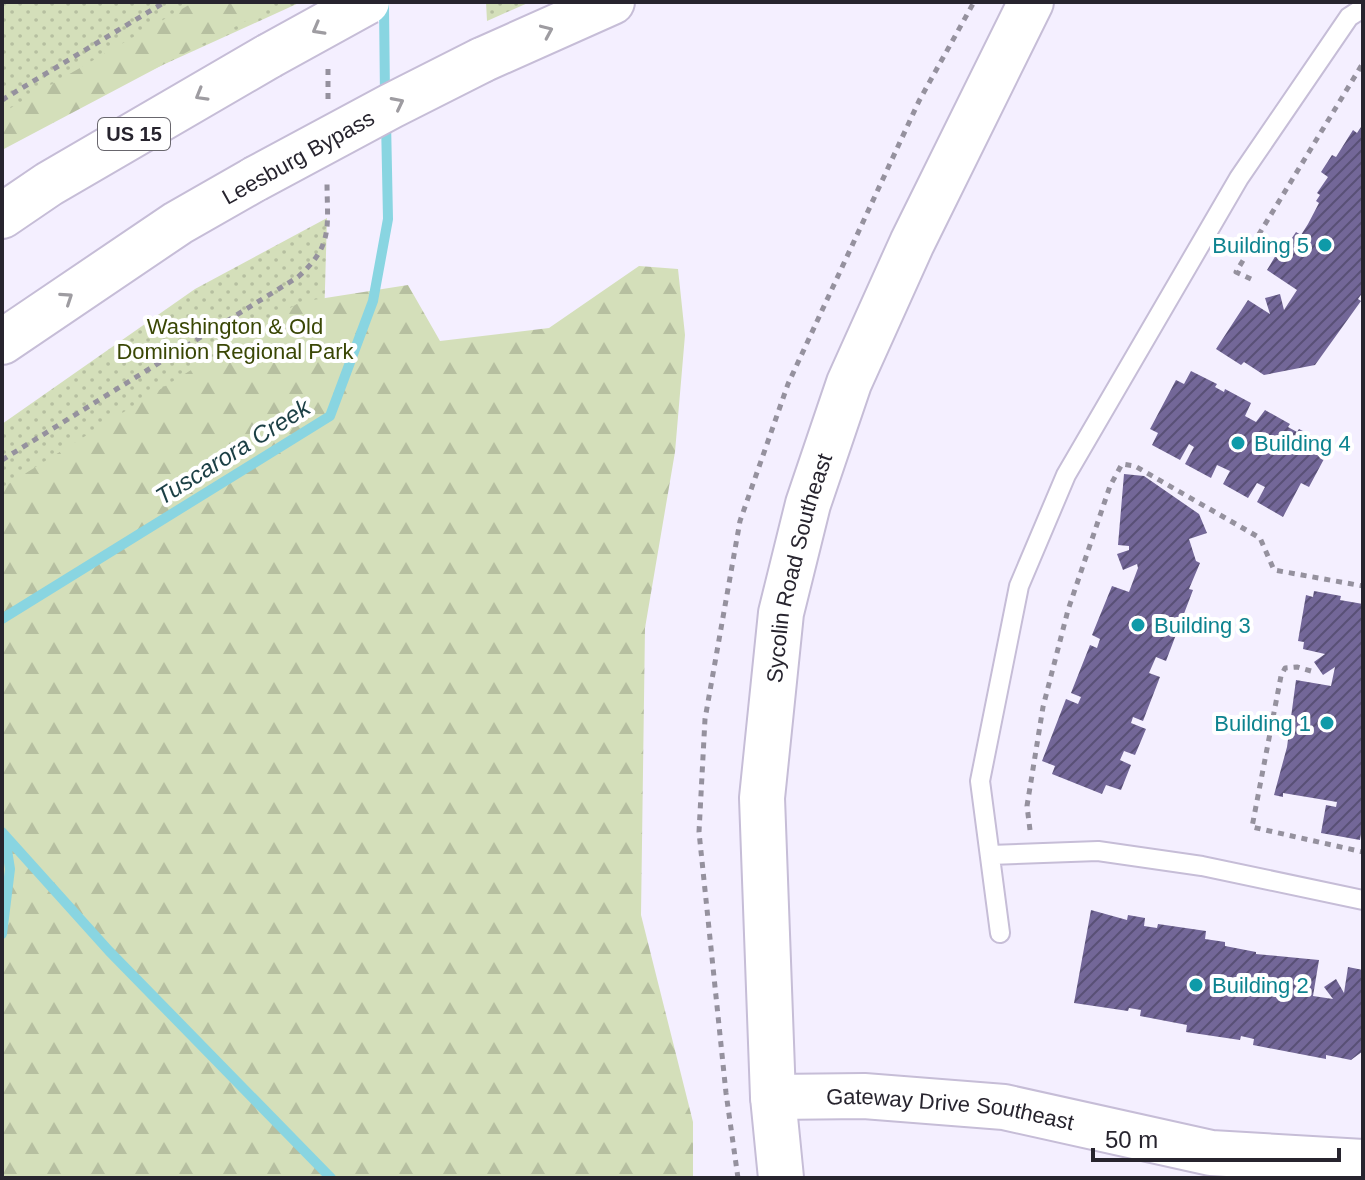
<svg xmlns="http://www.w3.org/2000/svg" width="1365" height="1180" font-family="Arial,sans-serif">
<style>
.grass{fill:url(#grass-dots)}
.forest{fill:url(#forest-firs)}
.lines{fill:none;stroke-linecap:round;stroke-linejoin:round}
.stream{stroke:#89d5e1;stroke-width:10}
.building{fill:url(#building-hatch)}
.lane-casing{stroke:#c6bdd7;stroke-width:22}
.secondary-casing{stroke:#c6bdd7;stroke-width:48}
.highway-casing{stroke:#c6bdd7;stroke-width:48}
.path{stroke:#95919e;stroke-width:5;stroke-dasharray:6 6;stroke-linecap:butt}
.lane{stroke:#fff;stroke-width:18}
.secondary{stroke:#fff;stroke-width:44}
.highway{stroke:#fff;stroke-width:44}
.highway-bridge-casing{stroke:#c6bdd7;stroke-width:48;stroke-linecap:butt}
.highway-bridge{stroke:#fff;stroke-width:44}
.oneway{stroke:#9e9ca1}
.culture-dot{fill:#0f9aa8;stroke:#fff;stroke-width:3}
.labels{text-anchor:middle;stroke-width:8;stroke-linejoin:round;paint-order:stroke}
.shield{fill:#fff;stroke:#68666d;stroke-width:2}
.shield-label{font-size:20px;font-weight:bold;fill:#27242e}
.street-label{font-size:22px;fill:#27242e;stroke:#fff}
.culture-label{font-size:22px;fill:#0d838f;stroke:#fff;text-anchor:start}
.park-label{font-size:22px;fill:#3a4705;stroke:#fff}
.water-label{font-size:24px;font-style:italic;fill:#1b3f45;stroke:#fff}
</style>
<defs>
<pattern id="grass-dots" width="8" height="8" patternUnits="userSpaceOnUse" patternTransform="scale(2)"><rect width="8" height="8" fill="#d4dfba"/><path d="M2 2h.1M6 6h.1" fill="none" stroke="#b6bfa0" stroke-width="1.8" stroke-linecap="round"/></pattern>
<pattern id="forest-firs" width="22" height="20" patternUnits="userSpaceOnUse" patternTransform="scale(2)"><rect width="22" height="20" fill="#d4dfba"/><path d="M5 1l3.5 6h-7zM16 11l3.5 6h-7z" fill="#b6bfa0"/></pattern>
<pattern id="building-hatch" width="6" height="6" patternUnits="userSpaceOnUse" patternTransform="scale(2)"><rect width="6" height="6" fill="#736798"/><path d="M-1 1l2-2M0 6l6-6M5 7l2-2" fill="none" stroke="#595076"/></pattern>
</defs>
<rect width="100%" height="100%" fill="#f4efff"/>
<path class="grass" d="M2,2h299l-299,136z
M486,2h44l-43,19z
M327,218l-4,140 -321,200v-134l193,-135z"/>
<path class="forest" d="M194,2h74l2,6 -268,142v-37z
M639,266l39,3 7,66 -10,117 -30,176 -4,287 52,207v56h-691v-690l298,-186 108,-17 32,56 109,-13z"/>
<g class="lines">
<path class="stream" d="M384,5l1,92
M2,619l328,-203 43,-115 15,-82 -2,-98
M2,832l107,119 222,227
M2,934l8,-65 -5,-32"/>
</g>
<path class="building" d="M1363,124v168l-5,7 3,2 -46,64 -51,10 -20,-13 -3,3 -25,-16 32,-49 22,14 -5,-16 15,-4 4,16 13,-20 -30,-20 9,-15 3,2 17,-25 5,3 7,-11 11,-21 -3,-2 4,-6 -3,-2 11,-16 -7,-5 11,-17 4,2 17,-27 4,3z
M1191,371l26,13 -2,3 9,5 1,-3 26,14 -6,13 11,6 9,-12 25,14 -2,3 9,5 2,-3 25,13 -7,13 7,4 -15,28 -8,-4 -18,34 -26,-15 8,-15 -8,-4 -9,15 -25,-14 7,-13 -13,-6 -6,13 -26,-14 9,-17 -5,-3 -9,16 -28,-15 6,-12 -8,-4 26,-49 8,4z
M1124,474l20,2 55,38 8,19 -18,6 7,22 4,2 -11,26 4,1 -27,71 -10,-4 -7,16 11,4 -17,44 -10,-4 -2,6 15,6 -11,26 -11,-4 -4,9 11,5 -10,25 -15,-5 -4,9 -50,-20 3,-8 -13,-5 24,-62 12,5 3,-7 -10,-4 19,-48 7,3 3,-9 -8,-4 20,-49 17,6 9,-24 -1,-4 -14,6 -6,-16 12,-4v-4l-11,-1z
M1314,591l27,5 -1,4 23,4v216l-3,20 -39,-7 5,-28 10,2 1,-5 -54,-9v4l-9,-2 13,-48 9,-67 35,6 4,-19 -12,8 -9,-13 11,-8 -22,-5 1,-7 -6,-1 8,-46 7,2z
M1091,910l36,10 1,-5 17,3 -1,8 13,2 1,-4 48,7 -1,8 20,3v4l31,6v2l63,6 -6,36 20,3 -9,-12 12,-8 8,14 4,-26 15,3v81l-12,9 -25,-5v4l-73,-14 1,-6 -13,-3 -1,4 -54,-8 1,-7 -47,-9 1,-6 -12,-2 -1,3 -54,-8z"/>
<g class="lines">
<defs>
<path id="lane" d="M990,855l108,-4 104,15 161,34
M1000,933l-20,-152 39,-195 47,-111 173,-297 110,-161 14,-9"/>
<g id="secondary">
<path id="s1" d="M773,1097l91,-1 140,11 207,46 152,9"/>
<path id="s2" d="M781,1178l-8,-81 -11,-299 19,-185 27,-109 41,-121 63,-140 119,-241"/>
</g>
<path id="highway" d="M482,60l130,-58
M2,216l47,-32 220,-128
M2,342l176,-119 77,-44"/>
</defs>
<use href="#lane" class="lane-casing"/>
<use href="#secondary" class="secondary-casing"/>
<use href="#highway" class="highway-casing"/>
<path class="path" d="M328,99v-34
M2,100l163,-98
M1251,279l-15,-7 127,-209
M2,460l296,-183c36,-32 29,-51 29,-96
M1311,671l-14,-4 -12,1 -4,8 -29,151 111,25
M1030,830l-3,-24 16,-99 25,-97 42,-124 12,-22 13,2 125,72 14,32 89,16
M738,1178l-12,-85 -27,-261 6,-113 35,-198 48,-137 131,-283 55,-99"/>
<use href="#lane" class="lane"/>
<use href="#secondary" class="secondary"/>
<use href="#highway" class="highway"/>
<defs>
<path id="highway-bridge" d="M269,56l98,-54
M255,179l136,-73 91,-46"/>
</defs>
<use href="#highway-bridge" class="highway-bridge-casing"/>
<use href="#highway-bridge" class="highway-bridge"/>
</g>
<defs><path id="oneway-chevron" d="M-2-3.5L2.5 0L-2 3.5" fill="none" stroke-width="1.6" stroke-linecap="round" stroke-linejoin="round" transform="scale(2)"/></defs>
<g class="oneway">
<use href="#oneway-chevron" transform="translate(318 29) rotate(151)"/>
<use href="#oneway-chevron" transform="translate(547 31) rotate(-24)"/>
<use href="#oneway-chevron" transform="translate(201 95) rotate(150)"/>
<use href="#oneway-chevron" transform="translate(398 103) rotate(-27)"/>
<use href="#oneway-chevron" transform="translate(67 298) rotate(-34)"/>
</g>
<g class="culture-dot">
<circle cx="1325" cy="245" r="8"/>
<circle cx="1238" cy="443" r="8"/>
<circle cx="1138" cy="625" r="8"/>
<circle cx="1327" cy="723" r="8"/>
<circle cx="1196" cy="985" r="8"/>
</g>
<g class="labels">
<rect class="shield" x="98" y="118" width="72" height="32" rx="6"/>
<g class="shield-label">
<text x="134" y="141">US 15</text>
</g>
<g class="street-label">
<text transform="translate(298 157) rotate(-29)" y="8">Leesburg Bypass</text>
<text dy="8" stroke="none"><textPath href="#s2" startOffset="614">Sycolin Road Southeast</textPath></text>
<text dy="8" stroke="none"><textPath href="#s1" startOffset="178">Gateway Drive Southeast</textPath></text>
</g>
<g class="culture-label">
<text x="1309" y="253" text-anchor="end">Building 5</text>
<text x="1254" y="451">Building 4</text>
<text x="1154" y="633">Building 3</text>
<text x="1311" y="731" text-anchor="end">Building 1</text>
<text x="1212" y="993">Building 2</text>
</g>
<g class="park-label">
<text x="235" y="334">Washington &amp; Old<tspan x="235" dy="25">Dominion Regional Park</tspan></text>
</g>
<g class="water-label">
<text transform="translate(233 452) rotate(-32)" y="8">Tuscarora Creek</text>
</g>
</g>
<rect width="1365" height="1180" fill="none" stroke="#27242e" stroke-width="8"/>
<path d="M1093 1148v12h246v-12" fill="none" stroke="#27242e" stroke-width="4"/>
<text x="1105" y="1148" font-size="24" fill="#27242e" stroke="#ffffff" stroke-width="6" paint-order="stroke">50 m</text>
</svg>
